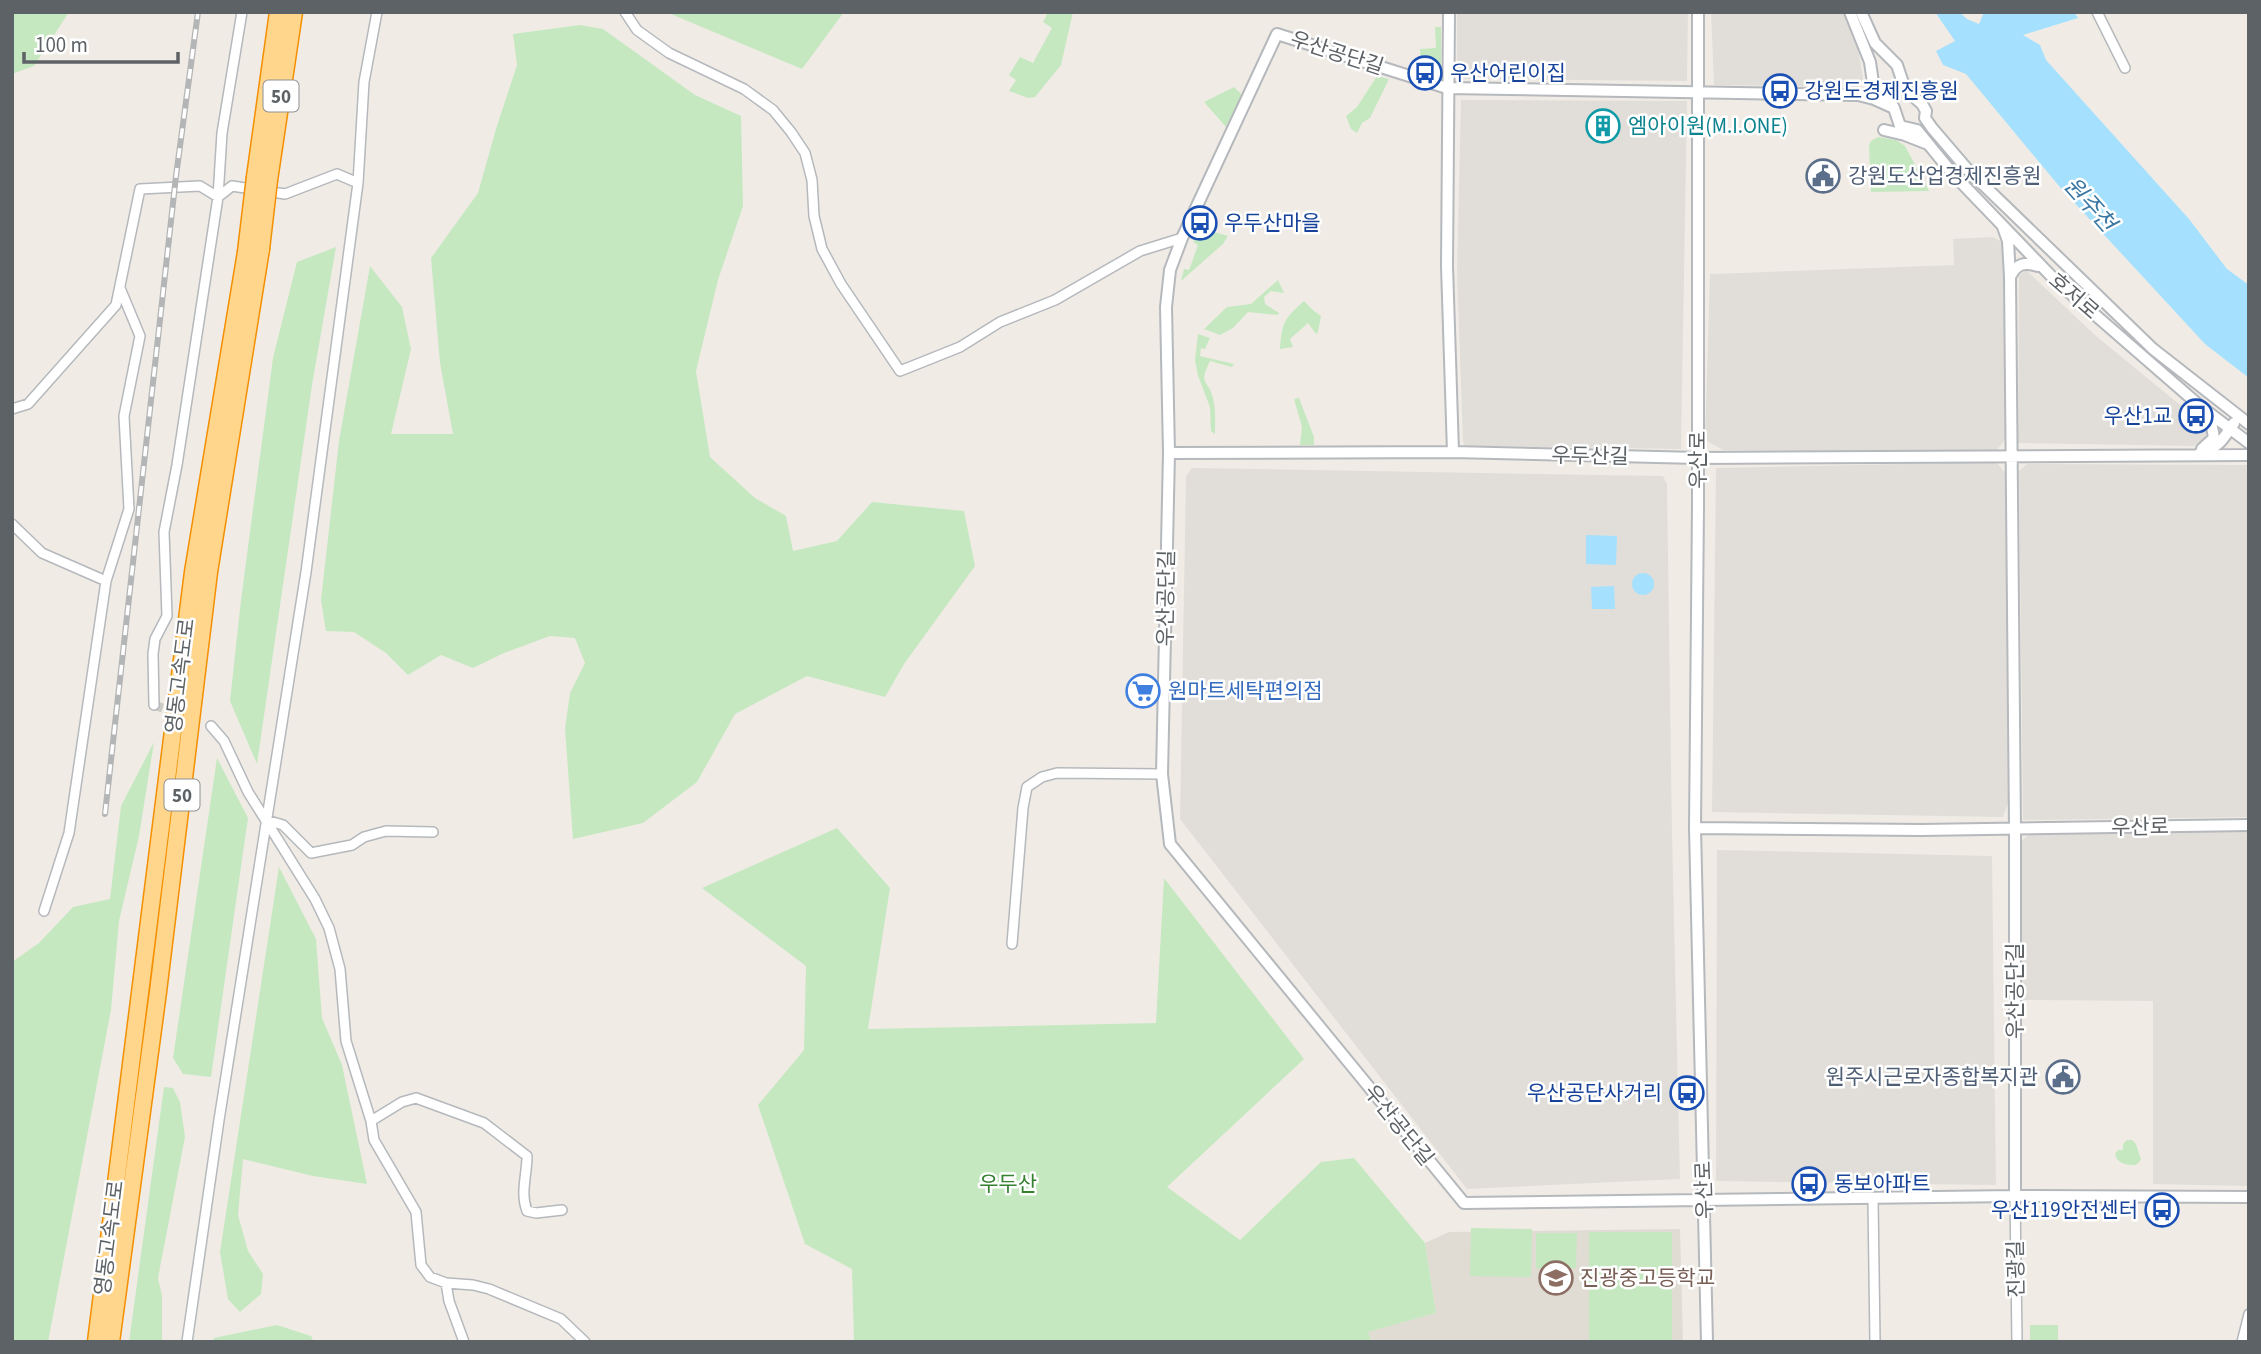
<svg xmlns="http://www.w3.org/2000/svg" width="2261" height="1354" font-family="'Source Sans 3','Noto Sans KR',sans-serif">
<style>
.industrial{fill:#e1ded9}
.education{fill:#e0dbd3}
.green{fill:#c5e8c1}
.water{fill:#a5e1ff}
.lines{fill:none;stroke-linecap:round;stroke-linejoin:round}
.minor-tunnel{stroke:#cbcac5;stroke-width:9;stroke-dasharray:9 4.5;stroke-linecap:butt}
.minor-casing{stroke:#b5b8bc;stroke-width:12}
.tertiary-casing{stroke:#b5b8bc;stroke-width:14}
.motorway-casing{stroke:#f48f00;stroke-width:19}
.minor{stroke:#fff;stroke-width:9}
.tertiary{stroke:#fff;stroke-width:10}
.motorway{stroke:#ffd68c;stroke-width:16}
.rail-casing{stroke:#b4b5b6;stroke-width:6}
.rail{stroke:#fff;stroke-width:3.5;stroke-dasharray:10;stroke-linecap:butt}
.motorway-bridge-casing{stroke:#f48f00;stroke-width:19;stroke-linecap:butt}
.motorway-bridge{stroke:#ffd68c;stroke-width:16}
.labels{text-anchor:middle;stroke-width:5;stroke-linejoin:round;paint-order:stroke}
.shield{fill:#fff;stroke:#8e9194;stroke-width:2}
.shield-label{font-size:19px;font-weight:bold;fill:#5d6266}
.street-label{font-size:21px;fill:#5d6266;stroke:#fff}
.transit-label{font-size:21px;fill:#164399;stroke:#fff;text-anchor:start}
.culture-label{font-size:21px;fill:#0d838f;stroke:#fff;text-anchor:start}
.service-label{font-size:21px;fill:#4e5e75;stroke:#fff;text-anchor:start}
.shop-label{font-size:21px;fill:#366cbe;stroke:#fff;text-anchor:start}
.park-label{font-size:21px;fill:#358130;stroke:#fff}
.education-label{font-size:21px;fill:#785e54;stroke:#fff;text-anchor:start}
.water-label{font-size:23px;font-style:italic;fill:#3977a3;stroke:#fff}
</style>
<rect width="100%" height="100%" fill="#f0ece5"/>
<path class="industrial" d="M1457,12h231l-1,69 -226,-2 -4,-5z
M1711,12h134l12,31 6,35 -4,9 -145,-2z
M1461,100l226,1 -6,348 -216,-3 -2,-4 -6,-171z
M1993,237l13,7v195l-11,13 -272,-2 -18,-10 5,-166 244,-9 -1,-26z
M2026,270l70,66 111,91 -2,12 -11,7 -176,-3 1,-167z
M1996,462l11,13 1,328 -5,14 -291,-5 4,-344z
M2027,464l222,1v352l-226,3 -4,-349z
M1192,468l471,8 4,8 5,349 8,346 -213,10 -287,-370 6,-343z
M2249,831v355l-96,-2v-183l-132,-1 -2,-157 12,-10z
M1717,850l275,6 4,329 -280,-4z"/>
<path class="education" d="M1680,1229l3,113h-310l-6,-10 69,-19 -11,-70 24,-11z"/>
<path class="green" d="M12,12h57l-35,54 -22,8z
M666,12h178l-42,57z
M1048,12h25l-12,53 -26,32 -7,1 -19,-7 7,-11 -7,-5 11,-18 13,6 19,-35 -9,-6z
M580,25l23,4 92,66 46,21 2,90 -25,74 -22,91 14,86 45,41 31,18 7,35 44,-10 35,-39 92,9 11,55 -71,98 -19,33 -78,-21 -72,38 -38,68 -54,41 -70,16 -8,-110 5,-36 15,-30 -10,-25 -25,-2 -46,17 -31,15 -32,-13 -33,20 -22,-22 -32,-21 -28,-1 -5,-31 18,-159 31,-175 32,41 9,42 -20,85h62l-13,-71 -9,-105 47,-65 18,-64 21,-64 -4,-31z
M1435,27h6v44l-20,-3 -1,-19 16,-1z
M1377,76l12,3 -19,39 -8,5 -5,10 -6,-4 -5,-13 11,-9z
M1234,87l8,8 -16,32 -22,-25z
M1878,137l18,3 9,6 24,45 -58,1 -2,-47 2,-4z
M1214,232l14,4 -5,8 -42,37 3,-12 5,1 9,-25 -5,-3 4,-5z
M336,247l-24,138 -55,379 -27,-63 11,-101 32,-242 24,-96z
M1278,280l6,13 -13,-2 -7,6 1,7 14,9 -1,2 -30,-3 -15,16 -13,7 -16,-6 23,-22 24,-3z
M1304,301l10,10 7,5 -3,16 -2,2 -8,-11 -18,16 3,8 -13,2c2,-27 4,-30 24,-48z
M1198,334l12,4 -5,11 -4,-1 -1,8 34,8 -2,3 -22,-6c-12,25 -2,17 3,37 3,12 2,24 2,36l-4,-3 -1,-24 -12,-31 -3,-16z
M1299,398l15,39v8h-14l2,-18 -8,-28z
M154,742l-15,94 -20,85 -8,89 -63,332h-36v-380l27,-19 34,-36 37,-8 11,-93z
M217,758l31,60 -37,259 -28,-3 -10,-16z
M837,828l53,60 -22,141 288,-6 8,-145 140,181 -137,128 73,53 81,-78 33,-4 71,85 11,70 -68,19 4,10h-518l-2,-73 -47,-25 -47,-139 46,-55 2,-84 -104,-78z
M279,867l37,72 6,79 20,47 25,119 -54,-8 -70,-17 -5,56 10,36 15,23 -2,20 -21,18 -12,-13 -8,-47z
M164,1087l9,1 7,14 5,35 -27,141 4,18v46h-33z
M2127,1140h5l4,4 5,16 -5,5c-9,0 -19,-1 -21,-11l3,-4h5v-6z
M1471,1228l61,1 -1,48 -61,-1z
M1589,1232h83v110h-83z
M1536,1233h41l-1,35h-40z
M277,1325l34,11 3,6h-101l1,-4z
M2030,1325h28v17h-28z"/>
<path class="water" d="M1935,12h24l8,7 12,5 5,-12h90l4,6 -55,17 17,10 6,15 143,159 38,50 22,16v93l-44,-34 -146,-158 -93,-112 -23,-9 -7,-14 19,-10z
M1586,535l31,1 -1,29 -30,-1z
M1632 584a11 11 0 1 1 22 0a11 11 0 1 1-22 0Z
M1614,586l1,23h-23l-1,-22z"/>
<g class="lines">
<path class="minor-tunnel" d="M154,705l23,8"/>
<defs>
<path id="minor" d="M242,12l-20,121 -4,64 14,-11 53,8 52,-20 21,9
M625,12l12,18 32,23 75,36 29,21 18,22 14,21 7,27 2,36 8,33 19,35 59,87 60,-24 40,-25 55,-22 85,-49 42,-13
M2097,12l28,56
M12,409l16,-5 88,-99 24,-116 60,-3 18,11 -41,268 -13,67 3,84 -12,23 -2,15 1,51
M12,524l30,29 64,28
M211,726l13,15 24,51 67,107 14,29 11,41 6,72 25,80 3,19 42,72 5,53 9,12 16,6 27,2 16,4 72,30 24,23
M266,820l17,5 28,28 41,-8 12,-8 22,-6 47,1
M44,911l25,-78 37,-252 23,-72 -5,-93 16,-80 -20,-48
M1012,944l11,-136 4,-21 15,-10 15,-4 105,1
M371,1121l31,-19 14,-4 68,25 43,33c0,19 -7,37 0,55l9,2 26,-3
M2015,1196l2,146
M1873,1199l2,143
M446,1283l3,18 15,41
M187,1342l32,-222 87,-548 52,-389 6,-101 13,-70
M2242,1342l7,-28"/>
<path id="tertiary" d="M1449,12l-2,254 6,186
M1698,12v493l-3,323 12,514
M1850,12l20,50 3,21 12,11 9,14 6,18 17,4 35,43 103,107 145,126 49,37
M1861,12l14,31 22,22 6,18 6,10 13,11 4,7 -1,7 7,10 36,42 185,179 96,75
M1894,108l-20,-9 -16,-4 -411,-7 -170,-54 -95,204 -12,32 -4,37 3,146 -7,321 8,70 294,359 551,-7 234,1
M1884,130l21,5 23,9
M2003,227l5,14 2,36 5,552v367
M2010,277c7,-14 14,-15 28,-11
M2202,449l12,-11 -4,-23
M1169,453l284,-1 245,6 551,-3
M2200,453c21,-7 22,-13 34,-30
M1695,828l226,2 328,-5"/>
<path id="motorway" d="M255,177l23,-165
M269,180l25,-168
M96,1342l97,-770 53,-320
M111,1342l47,-350 51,-420 52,-323"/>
</defs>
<use href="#minor" class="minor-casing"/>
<use href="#tertiary" class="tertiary-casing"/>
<use href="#motorway" class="motorway-casing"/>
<use href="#minor" class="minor"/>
<use href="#tertiary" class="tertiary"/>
<use href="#motorway" class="motorway"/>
<defs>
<path id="rail" d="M105,814l71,-638 22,-164"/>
</defs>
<use href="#rail" class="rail-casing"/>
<use href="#rail" class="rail"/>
<defs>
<path id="motorway-bridge" d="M261,249l8,-69
M246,252l9,-75"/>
</defs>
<use href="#motorway-bridge" class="motorway-bridge-casing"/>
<use href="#motorway-bridge" class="motorway-bridge"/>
</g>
<defs>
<symbol id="bus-ring" viewBox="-11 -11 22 22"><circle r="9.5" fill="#fff" stroke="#1a4fb4" stroke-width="1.5"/><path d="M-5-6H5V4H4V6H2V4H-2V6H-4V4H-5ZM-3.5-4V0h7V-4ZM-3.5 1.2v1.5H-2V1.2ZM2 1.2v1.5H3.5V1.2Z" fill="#1a4fb4"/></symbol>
<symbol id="building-ring" viewBox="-11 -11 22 22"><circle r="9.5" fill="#fff" stroke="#0f9aa8" stroke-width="1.5"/><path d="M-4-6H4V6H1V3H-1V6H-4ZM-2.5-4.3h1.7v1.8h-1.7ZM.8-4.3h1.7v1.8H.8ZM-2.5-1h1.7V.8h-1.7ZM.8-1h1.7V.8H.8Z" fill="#0f9aa8"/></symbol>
<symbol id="civic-ring" viewBox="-11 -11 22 22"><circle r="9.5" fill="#fff" stroke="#5c6f8a" stroke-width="1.5"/><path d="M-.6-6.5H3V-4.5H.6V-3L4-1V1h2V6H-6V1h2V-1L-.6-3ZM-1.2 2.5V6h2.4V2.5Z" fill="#5c6f8a"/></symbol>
<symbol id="supermarket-ring" viewBox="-11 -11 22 22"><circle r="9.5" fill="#fff" stroke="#3f7fe0" stroke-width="1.5"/><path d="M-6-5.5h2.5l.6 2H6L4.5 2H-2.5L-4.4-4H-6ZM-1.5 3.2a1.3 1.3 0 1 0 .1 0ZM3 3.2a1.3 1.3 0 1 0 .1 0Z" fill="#3f7fe0"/></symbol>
<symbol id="school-ring" viewBox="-11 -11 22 22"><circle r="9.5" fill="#fff" stroke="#8d6e63" stroke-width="1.5"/><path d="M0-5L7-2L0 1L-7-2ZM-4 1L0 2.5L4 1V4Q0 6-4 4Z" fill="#8d6e63"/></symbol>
</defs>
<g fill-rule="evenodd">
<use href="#bus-ring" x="1406" y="54" width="38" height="38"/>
<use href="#bus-ring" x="1761" y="72" width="38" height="38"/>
<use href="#building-ring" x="1584" y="107" width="38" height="38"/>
<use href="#civic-ring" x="1804" y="157" width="38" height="38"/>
<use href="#bus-ring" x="1181" y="204" width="38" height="38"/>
<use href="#bus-ring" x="2177" y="397" width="38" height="38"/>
<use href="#supermarket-ring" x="1124" y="672" width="38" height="38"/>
<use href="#civic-ring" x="2044" y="1058" width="38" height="38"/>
<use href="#bus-ring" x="1668" y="1074" width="38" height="38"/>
<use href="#bus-ring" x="1790" y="1165" width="38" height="38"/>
<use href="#bus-ring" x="2143" y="1191" width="38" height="38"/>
<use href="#school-ring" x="1537" y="1259" width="38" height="38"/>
</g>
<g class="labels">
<g class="shield">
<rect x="263.5" y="80.5" width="35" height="31" rx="5"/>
<rect x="164.5" y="779.5" width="35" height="31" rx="5"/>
</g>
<g class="shield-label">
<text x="281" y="103">50</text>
<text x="182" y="802">50</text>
</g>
<g class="street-label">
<text transform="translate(1337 53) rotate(18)" y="7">우산공단길</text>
<text transform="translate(2074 296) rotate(41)" y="7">호저로</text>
<text transform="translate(1590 456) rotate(1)" y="7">우두산길</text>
<text transform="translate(1698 460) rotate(-90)" y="7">우산로</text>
<text transform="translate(1166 598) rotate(-89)" y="7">우산공단길</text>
<text transform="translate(180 676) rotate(-83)" y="7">영동고속도로</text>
<text transform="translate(2140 827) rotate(-1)" y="7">우산로</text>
<text transform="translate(2015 991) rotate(-90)" y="7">우산공단길</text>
<text transform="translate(1399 1125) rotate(51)" y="7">우산공단길</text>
<text transform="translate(1704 1190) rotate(-92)" y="7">우산로</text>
<text transform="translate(109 1238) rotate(-83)" y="7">영동고속도로</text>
<text transform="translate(2016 1269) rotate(-91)" y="7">진광길</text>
</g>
<g class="transit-label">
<text x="1450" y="80">우산어린이집</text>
<text x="1804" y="98">강원도경제진흥원</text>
<text x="1224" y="230">우두산마을</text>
<text x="2172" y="423" text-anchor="end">우산1교</text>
<text x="1662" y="1100" text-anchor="end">우산공단사거리</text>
<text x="1834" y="1191">동보아파트</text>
<text x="2138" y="1217" text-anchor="end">우산119안전센터</text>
</g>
<g class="culture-label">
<text x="1628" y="133">엠아이원(M.I.ONE)</text>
</g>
<g class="service-label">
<text x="1848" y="183">강원도산업경제진흥원</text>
<text x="2038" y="1084" text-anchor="end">원주시근로자종합복지관</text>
</g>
<g class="shop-label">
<text x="1168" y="698">원마트세탁편의점</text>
</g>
<g class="park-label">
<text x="1008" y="1191">우두산</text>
</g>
<g class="education-label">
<text x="1580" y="1285">진광중고등학교</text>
</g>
<g class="water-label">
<text transform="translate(2090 204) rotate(48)" y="8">원주천</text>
</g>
</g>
<rect width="2261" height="1354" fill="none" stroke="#5d6266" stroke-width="28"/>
<path d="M24 52v10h154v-10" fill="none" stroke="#5d6266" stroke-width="3.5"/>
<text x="35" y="52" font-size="21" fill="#5d6266" stroke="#ffffff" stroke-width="5" paint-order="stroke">100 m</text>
</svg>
